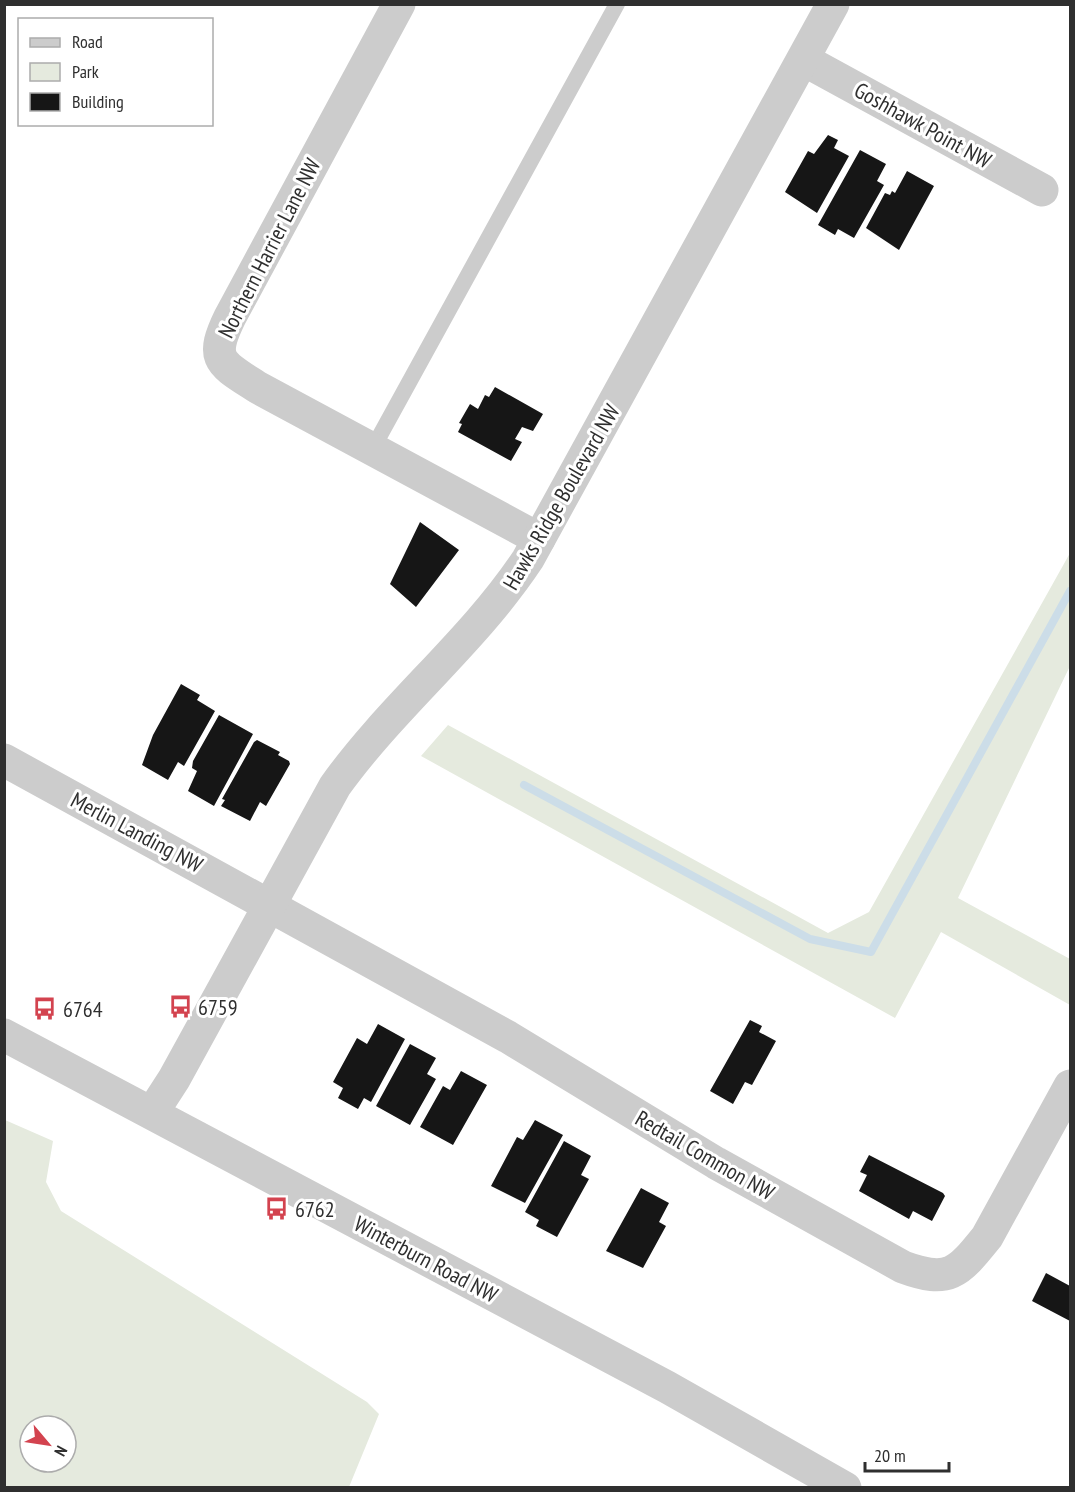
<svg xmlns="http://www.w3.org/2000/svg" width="1075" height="1492" font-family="'PT Sans Narrow',sans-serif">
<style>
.green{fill:#e5eade;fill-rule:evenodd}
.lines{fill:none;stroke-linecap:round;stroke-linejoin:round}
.stream{stroke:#ccdde8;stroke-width:8}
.building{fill:#161616}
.service{stroke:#ccc;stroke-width:16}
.minor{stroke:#ccc;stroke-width:33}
.tertiary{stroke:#ccc;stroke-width:33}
.labels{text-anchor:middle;stroke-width:6;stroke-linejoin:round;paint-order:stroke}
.street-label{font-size:22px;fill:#2f2f2f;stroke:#fff}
.poi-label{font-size:22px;fill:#2f2f2f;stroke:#fff;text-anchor:start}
</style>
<rect width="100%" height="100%" fill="#fff"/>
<path class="green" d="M1070,553v113l-112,232 112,61v46l-129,-73 -46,86 -474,-262 27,-31 380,208 41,-21z
M5,1120l48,21 -7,41 15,29 306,191 12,12 -30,73h-344zM30,1426h36v36h-36z"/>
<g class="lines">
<path class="stream" d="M524,785l286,154 61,13 199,-361"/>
</g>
<path class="building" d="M828,135l10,5 -4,8 15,8 -32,57 -32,-21 23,-41 6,3z
M860,150l26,14 -9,17 7,4 -30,53 -16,-9 -3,6 -17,-10z
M907,171l27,15 -35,64 -33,-22 19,-35 5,2 2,-4 3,2z
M495,387l48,27 -10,17 -11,-4 -7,12 7,3 -11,19 -53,-29 4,-8 -3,-1 11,-19 8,5 7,-14 4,2z
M420,522l39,28 -43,57 -26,-23z
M181,684l19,11 -3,5 18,11 -31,55 -6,-4 -10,18 -26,-15 11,-30z
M219,715l34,19 -39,72 -26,-15 9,-20 -5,-3 1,-7z
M257,740l23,12 -2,3 11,6 1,3 -24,42 -6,-4 -10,19 -29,-15 4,-6 -3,-1 32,-57z
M750,1020l12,6 -3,6 17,9 -24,44 -7,-3 -12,22 -23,-13z
M378,1024l27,15 -34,63 -7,-4 -6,11 -20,-11 5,-10 -10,-6 24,-44 10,6z
M410,1044l26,14 -9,16 9,5 -26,46 -34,-19z
M461,1071l26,14 -34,60 -33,-18 23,-41 7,4z
M535,1120l28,15 -38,68 -34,-17 26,-49 6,3z
M564,1141l27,15 -10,19 8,4 -32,58 -21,-11 3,-6 -14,-8z
M869,1155l74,38 2,3 -13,25 -19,-10 -4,8 -50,-28 8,-16 -7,-3z
M641,1188l28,15 -10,19 7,4 -23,42 -37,-17z
M1046,1273l24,13v35l-38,-20z"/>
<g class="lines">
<path class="service" d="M373,448l244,-444"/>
<path class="minor" d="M399,4l-169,313c-21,43 -10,46 27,70l282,152
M804,60l238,130
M4,760l504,277 208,126 187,104c46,17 55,6 84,-30l83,-151"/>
<path class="tertiary" d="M4,1035l663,352 178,101
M152,1113l22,-34 161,-293c58,-81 138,-144 193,-227l305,-555"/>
</g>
<defs>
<symbol id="bus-bare" viewBox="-9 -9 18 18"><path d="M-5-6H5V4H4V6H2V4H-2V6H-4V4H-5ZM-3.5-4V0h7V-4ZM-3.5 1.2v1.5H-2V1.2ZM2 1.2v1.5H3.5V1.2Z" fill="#d3434f" stroke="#fff" stroke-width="2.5" paint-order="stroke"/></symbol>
</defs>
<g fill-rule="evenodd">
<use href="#bus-bare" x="164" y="990" width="33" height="33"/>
<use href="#bus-bare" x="28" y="992" width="33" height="33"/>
<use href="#bus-bare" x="260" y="1192" width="33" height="33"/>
</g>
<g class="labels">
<g class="street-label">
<text transform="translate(923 125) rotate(29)" y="8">Goshhawk Point NW</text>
<text transform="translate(269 248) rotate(-63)" y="8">Northern Harrier Lane NW</text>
<text transform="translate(561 497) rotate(-60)" y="8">Hawks Ridge Boulevard NW</text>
<text transform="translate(137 832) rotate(28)" y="8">Merlin Landing NW</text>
<text transform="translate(705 1155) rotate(30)" y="8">Redtail Common NW</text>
<text transform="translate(426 1259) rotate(28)" y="8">Winterburn Road NW</text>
</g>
<g class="poi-label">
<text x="198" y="1015">6759</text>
<text x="63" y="1017">6764</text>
<text x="295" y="1217">6762</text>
</g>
</g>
<rect width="1075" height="1492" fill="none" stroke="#2f2f2f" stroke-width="12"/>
<rect x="18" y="18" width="195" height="108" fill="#ffffff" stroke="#acacac" stroke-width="1.5"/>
<rect x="30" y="38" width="30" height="9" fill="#cccccc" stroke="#acacac" stroke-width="1.5"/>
<text x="72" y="48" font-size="18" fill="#2f2f2f">Road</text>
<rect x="30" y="63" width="30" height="18" fill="#e5eade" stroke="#acacac" stroke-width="1.5"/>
<text x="72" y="78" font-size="18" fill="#2f2f2f">Park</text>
<rect x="30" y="93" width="30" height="18" fill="#161616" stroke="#acacac" stroke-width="1.5"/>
<text x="72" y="108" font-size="18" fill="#2f2f2f">Building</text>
<g transform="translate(48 1444) rotate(119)"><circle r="28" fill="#ffffff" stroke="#acacac" stroke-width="1.5"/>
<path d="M0-4.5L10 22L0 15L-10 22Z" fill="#d3434f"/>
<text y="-9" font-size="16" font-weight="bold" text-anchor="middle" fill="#2f2f2f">N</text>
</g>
<path d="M865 1462v9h84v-9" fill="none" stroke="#2f2f2f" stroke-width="3"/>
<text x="874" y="1462" font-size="18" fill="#2f2f2f" stroke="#ffffff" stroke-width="4.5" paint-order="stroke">20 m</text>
</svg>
